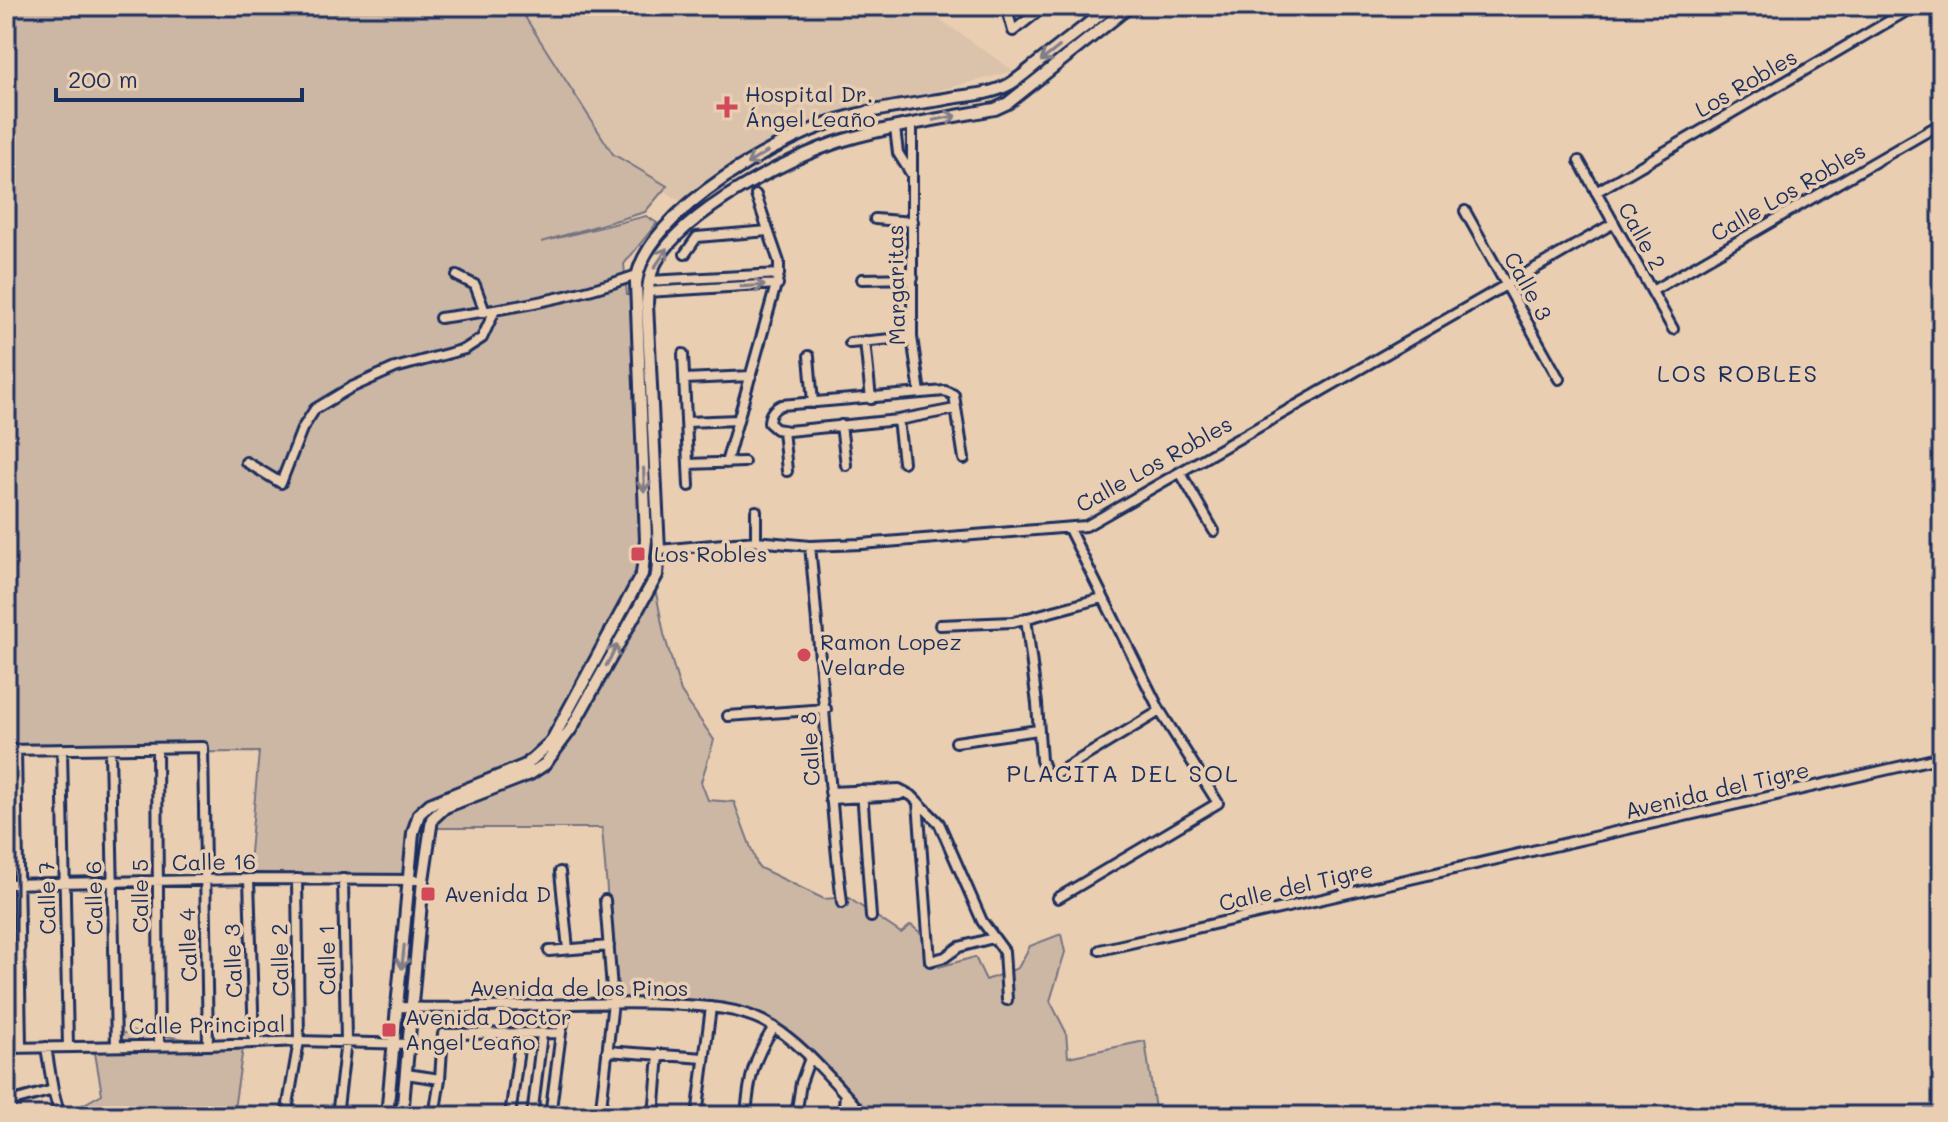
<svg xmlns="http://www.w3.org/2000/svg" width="1948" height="1122" font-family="Mali,sans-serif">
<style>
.built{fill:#dbc2ab}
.green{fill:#ccb7a5;stroke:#747382;stroke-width:2}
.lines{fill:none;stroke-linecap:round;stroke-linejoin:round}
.minor-casing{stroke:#1b2f5e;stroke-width:14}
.tertiary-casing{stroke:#1b2f5e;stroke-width:16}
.minor{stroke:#eaceb1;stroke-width:8}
.tertiary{stroke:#eaceb1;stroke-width:10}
.oneway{stroke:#827e88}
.poi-dot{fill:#d1495b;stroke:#eaceb1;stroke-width:3}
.labels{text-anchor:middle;stroke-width:7;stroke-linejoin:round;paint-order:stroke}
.street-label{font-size:22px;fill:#1b2f5e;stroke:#eaceb1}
.poi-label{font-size:22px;fill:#1b2f5e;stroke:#eaceb1;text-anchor:start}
.neighbourhood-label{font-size:24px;letter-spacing:2px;fill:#1b2f5e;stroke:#eaceb1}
</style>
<rect width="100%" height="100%" fill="#eaceb1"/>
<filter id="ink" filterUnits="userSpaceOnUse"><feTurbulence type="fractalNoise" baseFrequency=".0125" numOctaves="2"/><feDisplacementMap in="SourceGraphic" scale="16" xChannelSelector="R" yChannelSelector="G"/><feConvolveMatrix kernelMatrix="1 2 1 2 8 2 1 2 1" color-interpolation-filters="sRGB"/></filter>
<g filter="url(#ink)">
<path class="built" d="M520,6h400l94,65 -187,48 -29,13 -114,72 -71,-50z"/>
<path class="green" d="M6,6h512l95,148 54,32 -22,26 -104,30 105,-26 11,7 -33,41 3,31h4l5,116 11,135 17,88 17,58 33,48 -13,42 7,18 26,2 24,65 66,32 23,-2 54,36 10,-8 13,11 4,22 11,9 36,-10 11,23 32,-12 12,-22 31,-12 4,18 -15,49 16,31 2,25 77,-16 11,75h-292l-19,-22 -71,-67 -63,-20 -98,-5 -2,-62 -9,-112h-167l-10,52 -177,-5 11,-123 -253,1z
M129,1031l78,11 37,-1 -11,75h-170l39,-22 -8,-47z"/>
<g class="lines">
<defs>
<path id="minor" d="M1006,6l7,25 32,-25
M912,125v212l8,56
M895,128l3,25 14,22
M1579,161l94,168
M1596,192l319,-186
M1465,211l94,168
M875,219l38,3
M685,254l12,-17 71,-6
M457,276l18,9 10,27
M862,279l51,-1
M649,281l130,-7
M1652,291l290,-168
M647,292l131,-8
M440,318c67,-9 133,-20 197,-43
M865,341l6,58
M850,343l62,-6
M683,354l6,132
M809,356l4,47
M685,379l66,-3
M955,409l-57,11 -110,11 -12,-2 -7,-6c0,-9 4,-14 12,-18l164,-14 9,4 10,64
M898,420l5,42
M686,422l52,-2
M841,425l5,40
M783,430l4,41
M246,462l35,21 21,-54 13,-20 35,-21 45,-20 70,-19 17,-11 13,-28
M726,463l53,-189v-12l-23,-67
M688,464l56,-2
M1180,472l34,59
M756,511v30
M810,546c12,119 18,238 32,357
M659,550l97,-9 54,5 51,-2 225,-18 528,-303
M1026,618l11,86 4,56 5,13h11l103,-62
M940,625l73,-3 89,-24
M728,716l98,-7
M956,742l82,-12
M157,748l2,297
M62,749l6,298
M110,749l6,297
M6,750l197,-3 5,298
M16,750l5,297
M862,790l9,127
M830,792l69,-3 13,7 27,27 43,98 22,30 3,49
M830,799l69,-4 6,-3
M918,802l12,159 15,-4 14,-10 34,-9
M560,872l8,77
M249,879l5,163
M6,884l243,-5 174,1
M1058,898l160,-95 -58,-92 -91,-182
M1100,950l842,-193
M549,951l60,-5
M398,1007c89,4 179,-7 269,-3 32,2 66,2 96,17 38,19 73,64 102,95
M561,1033l4,-21
M46,1047l7,43 7,26
M6,1048l202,-3 91,-4 111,3
M607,1051l97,7
M406,1074l34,5 -6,37
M440,1079l3,-45 118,-1 -11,83
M6,1103l47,-13
M92,1116l7,-3
M286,1116l13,-75 -2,-162
M337,1116l9,-75 -3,-162
M510,1116l11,-82
M532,1116l10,-82
M600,1116l13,-114 -8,-102
M654,1116l5,-62
M697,1116l14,-109
M746,1116c3,-38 7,-57 28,-89
M796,1116l5,-33 9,-25
M843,1116l2,-22"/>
<path id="tertiary" d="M387,1116l26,-283 6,-19 11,-10 96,-39 25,-23 91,-168 4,-34 -10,-257c8,-73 154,-152 219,-168 33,-8 68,-12 102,-18 17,-2 37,-4 53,-13 10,-6 20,-15 29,-22 24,-19 48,-37 72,-56
M402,1116l21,-236 9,-61 13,-12 85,-33 15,-10 26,-35 86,-154 2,-25 -12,-246c0,-15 2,-29 9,-42 29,-51 133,-105 188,-122 49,-14 101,-22 151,-31l13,-6 122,-97"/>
</defs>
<use href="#minor" class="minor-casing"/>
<use href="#tertiary" class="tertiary-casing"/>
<use href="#minor" class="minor"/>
<use href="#tertiary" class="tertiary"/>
</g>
<defs><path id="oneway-shaft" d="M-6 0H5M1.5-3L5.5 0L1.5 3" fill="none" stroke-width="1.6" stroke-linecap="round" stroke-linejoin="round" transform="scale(2)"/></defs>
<g class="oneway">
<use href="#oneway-shaft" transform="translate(1050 54) rotate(142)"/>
<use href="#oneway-shaft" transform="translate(945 118) rotate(-11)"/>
<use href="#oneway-shaft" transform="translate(757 158) rotate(149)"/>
<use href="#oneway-shaft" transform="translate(661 258) rotate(-56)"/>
<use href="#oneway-shaft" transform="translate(753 286) rotate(-3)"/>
<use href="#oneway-shaft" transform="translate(644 480) rotate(88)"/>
<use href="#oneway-shaft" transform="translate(612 655) rotate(-61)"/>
<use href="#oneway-shaft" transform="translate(403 957) rotate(96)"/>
</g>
</g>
<g class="poi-dot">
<path d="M723 95h8v8h8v8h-8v8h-8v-8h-8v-8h8z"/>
<rect x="630" y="546" width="16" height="16" rx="4"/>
<circle cx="804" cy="655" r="8"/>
<rect x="420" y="886" width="16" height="16" rx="4"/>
<rect x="381" y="1022" width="16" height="16" rx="4"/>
</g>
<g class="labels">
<g class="street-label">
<text transform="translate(1746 83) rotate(-30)" y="8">Los Robles</text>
<text transform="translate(1788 192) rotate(-30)" y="8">Calle Los Robles</text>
<text transform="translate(1642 236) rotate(61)" y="8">Calle 2</text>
<text transform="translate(896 285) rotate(-91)" y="8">Margaritas</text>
<text transform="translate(1528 286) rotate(61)" y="8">Calle 3</text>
<text transform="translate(1154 464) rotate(-29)" y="8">Calle Los Robles</text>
<text transform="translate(810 749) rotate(-93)" y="8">Calle 8</text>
<text transform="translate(1717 790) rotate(-13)" y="8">Avenida del Tigre</text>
<text transform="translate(214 862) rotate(-1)" y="8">Calle 16</text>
<text transform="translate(1296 886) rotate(-13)" y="8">Calle del Tigre</text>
<text transform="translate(140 896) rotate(-90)" y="8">Calle 5</text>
<text transform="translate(47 898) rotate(-91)" y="8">Calle 7</text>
<text transform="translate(94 898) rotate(-91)" y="8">Calle 6</text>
<text transform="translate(188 945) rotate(-92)" y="8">Calle 4</text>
<text transform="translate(280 960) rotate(-91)" y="8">Calle 2</text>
<text transform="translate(327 960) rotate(-91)" y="8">Calle 1</text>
<text transform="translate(233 961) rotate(-92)" y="8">Calle 3</text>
<text x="579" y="996">Avenida de los Pinos</text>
<text transform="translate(207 1025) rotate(-1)" y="8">Calle Principal</text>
</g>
<g class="poi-label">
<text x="745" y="102">Hospital Dr.<tspan x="745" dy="25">Ángel Leaño</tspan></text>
<text x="654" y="562">Los Robles</text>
<text x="820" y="650">Ramon Lopez<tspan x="820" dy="25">Velarde</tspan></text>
<text x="444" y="902">Avenida D</text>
<text x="405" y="1025">Avenida Doctor<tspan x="405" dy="25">Angel Leaño</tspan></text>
</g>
<g class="neighbourhood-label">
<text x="1738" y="382">LOS ROBLES</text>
<text x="1123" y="782">PLACITA DEL SOL</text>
</g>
</g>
<rect width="1948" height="1122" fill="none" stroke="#eaceb1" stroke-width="32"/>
<rect x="16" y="16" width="1916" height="1090" fill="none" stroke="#1b2f5e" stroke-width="3" filter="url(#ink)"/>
<path d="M56 88v12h246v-12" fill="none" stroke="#1b2f5e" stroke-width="4"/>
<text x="68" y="88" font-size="24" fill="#1b2f5e" stroke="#eaceb1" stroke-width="6" paint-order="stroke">200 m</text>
</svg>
